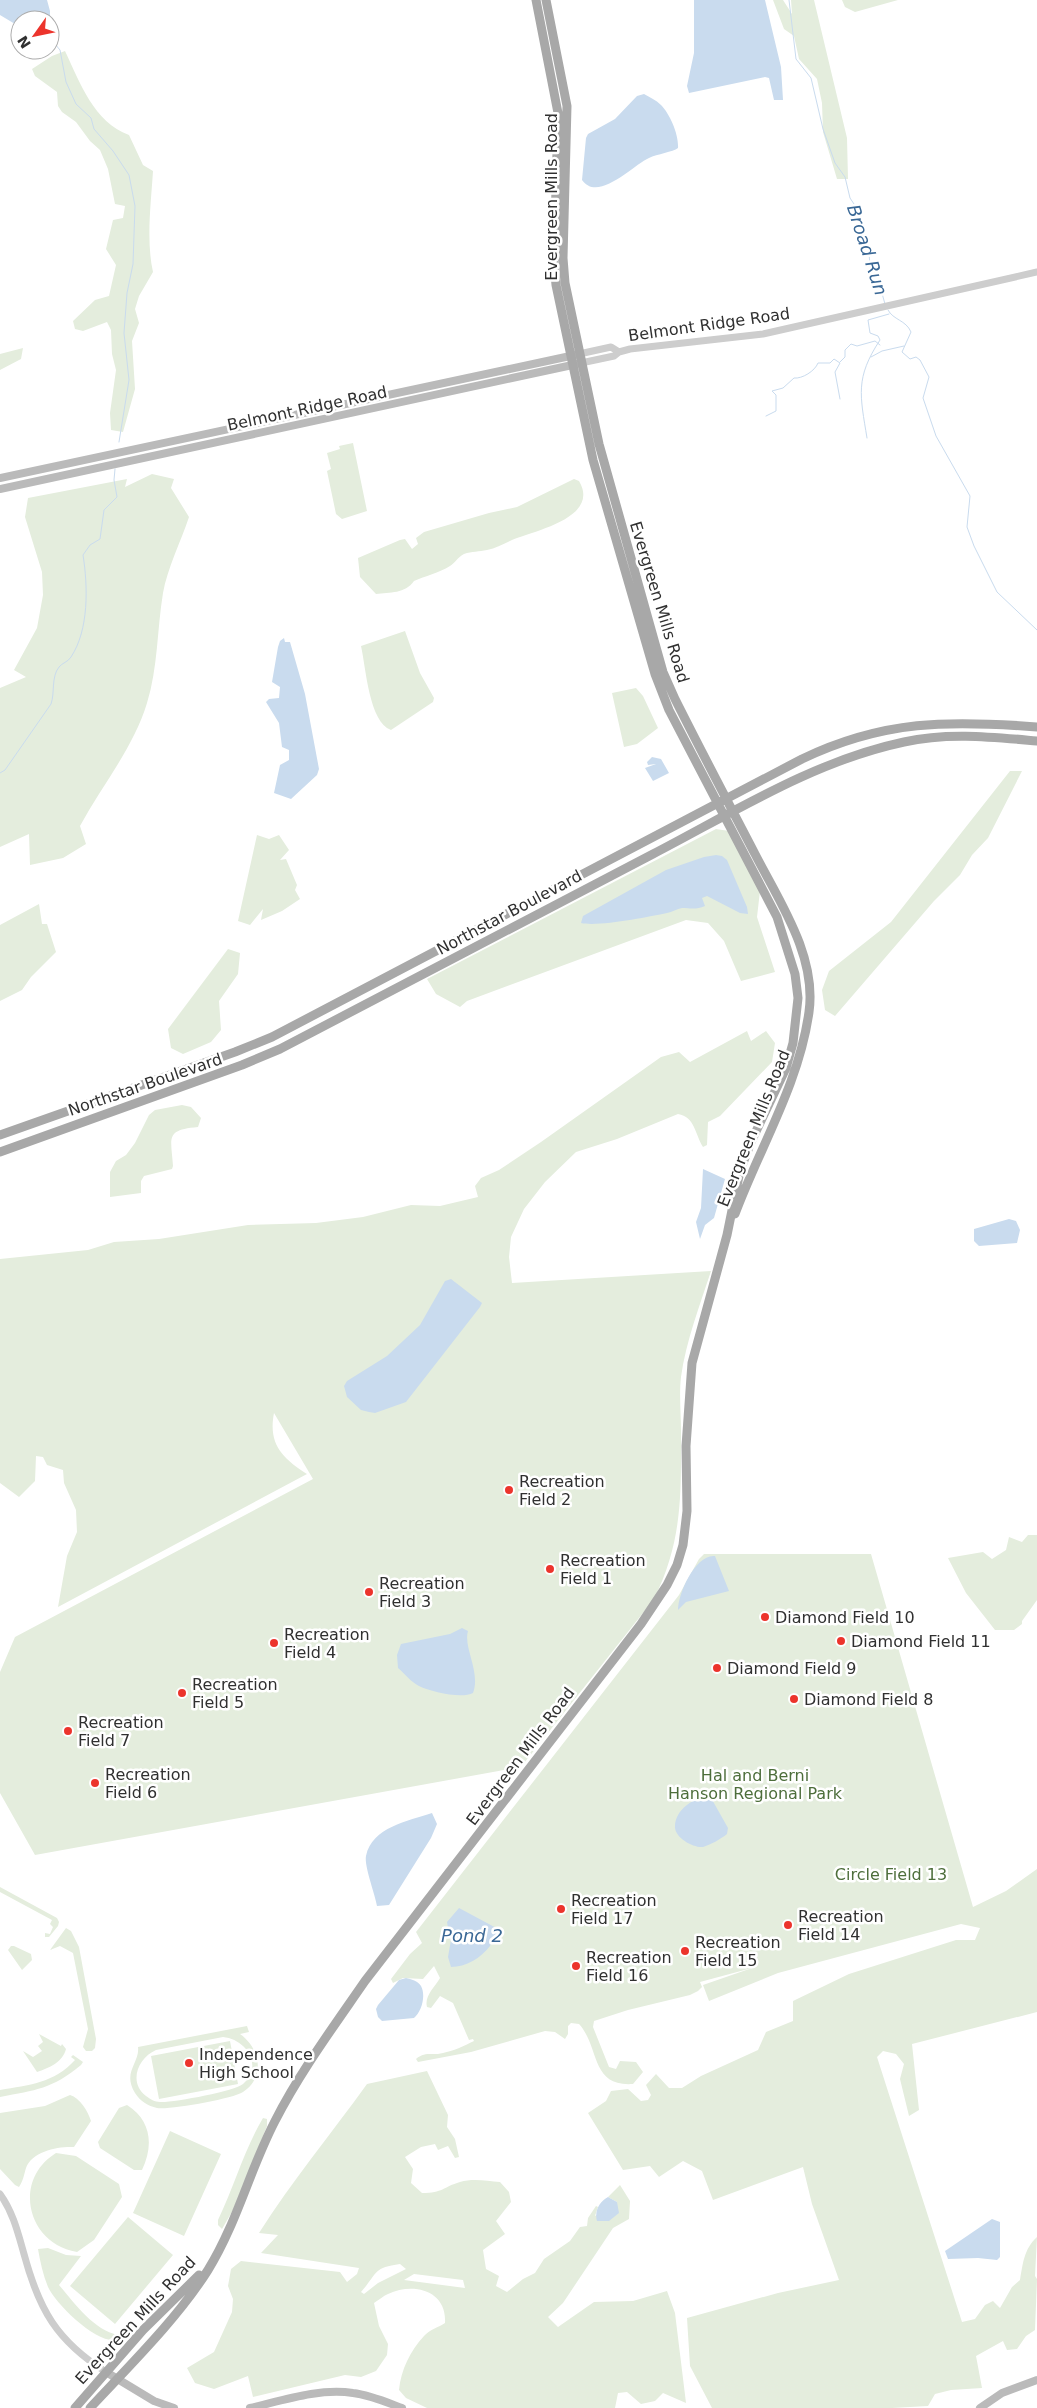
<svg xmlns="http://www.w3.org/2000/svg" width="1037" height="2408" font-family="'DejaVu Sans',sans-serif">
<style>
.green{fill:#e4eddd;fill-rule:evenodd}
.water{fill:#c9dbee}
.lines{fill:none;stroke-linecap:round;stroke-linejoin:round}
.stream{stroke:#c9dbee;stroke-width:1}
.tertiary{stroke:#cdcdcd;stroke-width:7}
.secondary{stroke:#bababa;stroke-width:8}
.primary{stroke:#a8a8a8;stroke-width:9}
.poi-dot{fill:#ec342c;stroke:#fff;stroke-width:2}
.labels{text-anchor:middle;stroke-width:5;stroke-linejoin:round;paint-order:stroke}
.street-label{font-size:16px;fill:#303030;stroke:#fff}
.poi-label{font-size:16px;fill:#303030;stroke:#fff;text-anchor:start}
.park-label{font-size:16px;fill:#4d6e3b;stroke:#fff}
.water-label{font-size:18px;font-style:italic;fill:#3a6896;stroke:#fff}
</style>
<rect width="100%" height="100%" fill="#fff"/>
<path class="green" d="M773,0h10l9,14 -1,-14h23l33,138 1,41h-11l-14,-47 -1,-29 -5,-24 -18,-20 -5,-23 -10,-7z
M842,0h56l-43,12 -10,-5z
M65,51c15,32 29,71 64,84l14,30 10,6c-2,32 -7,70 0,101l-14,24 -4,13 4,14 -7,18 3,48 -12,43 -12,-2 -1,-17 6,-43 -4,-16 -1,-24 -4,-8 -24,9 -8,-2 -2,-8 22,-21 14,-4 7,-31 -10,-16 7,-29 10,-2 2,-12 -10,-2 -7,-35 -8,-19 -10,-9 -14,-19 -14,-10 -4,-6 -1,-14 -22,-16 -3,-7 20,-13z
M23,348l-2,11 -21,11v-16z
M353,443l14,68 -25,8 -6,-5 -9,-43 4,-2 -4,-16 13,-4 -1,-3z
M152,474l22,5 -3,9 18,29c-8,24 -22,52 -26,76 -6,36 -5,75 -16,110 -14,46 -45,82 -67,123l6,18 -23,14 -33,7 -1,-31 -29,13v-159l26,-11 -12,-7 23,-42 6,-33 -1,-23 -17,-55 3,-19 99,-19 -2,8z
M574,479l5,2c22,37 -46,50 -67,59 -9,4 -16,8 -25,10 -8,2 -15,1 -23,4 -6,3 -9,9 -14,12 -11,7 -25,10 -36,15 -9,13 -24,11 -38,13l-16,-17 -2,-19 42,-18 5,-1 7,10 6,-5 -2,-6 8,-6 65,-19 28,-6z
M405,631l15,42 14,25 -1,4 -42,28c-22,-8 -25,-62 -30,-84z
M636,688l7,8 15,32 -21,16 -13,3 -12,-54z
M1010,771h12l-34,67 -16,17 -12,20 -26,26 -99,115 -10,-6 -3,-20 7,-19 62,-49z
M716,829l13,2 31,60 -3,26 18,55 -34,9 -17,-40 -16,-18 -22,-3 -219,81 -7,6 -24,-13 -9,-15z
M257,835l12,4 10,-4 10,15 -9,10 6,-1 11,26 -2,5 5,9 -18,12 -21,9 2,-11 -13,16 -12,-4z
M39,904l3,20h5l9,28 -25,25 -9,13 -22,11v-76z
M228,949l12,4 -2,21 -19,27 2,29 -10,12 -28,12 -12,-6 -3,-19z
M747,1031l4,10 15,-10 9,12 -3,19 -52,54 -12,6 -1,23 -4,2c-8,-13 -8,-30 -25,-33l-61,25 -41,13 -31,30 -21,27 -13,28 -2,20 3,26 199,-12c-11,34 -25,70 -30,106 -2,17 0,37 0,54 0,63 2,109 -27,168l-141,178 -9,-7 -469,85 -35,-62v-121l15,-35 298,-158 -39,-66c-6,31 8,45 33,61l-249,133 9,-51 10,-24 -1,-22 -12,-27 -1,-13 -16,-5 -4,-8 -7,-1 -1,25 -16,16 -19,-14v-224l88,-9 26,-8 45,-3 89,-14 68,-2 47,-6 48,-12 29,1 38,-9 -3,-11 6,-8 18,-8 42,-28 120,-85 18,-5 11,10z
M182,1105l9,2 10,11 -3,9c-33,3 -27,10 -25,39l-1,3 -28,7 -3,5v12l-31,4v-25l6,-11 10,-6 9,-12 14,-28 6,-5z
M1028,1535h9v65l-15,21v3l-8,6h-19l-29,-37 -18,-35 35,-6 9,7 14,-9 3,-13 13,5z
M704,1554h167l102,353 33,-16 31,-22v143l-125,32 7,66 -10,6 -9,-37 4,-15 -8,-10 -13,-3 -6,6 85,265 13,-3 10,-14 8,-4 7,7 12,-21 8,-7c3,-17 4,-31 17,-43l-2,39 2,3 -2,51 -9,6 -9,13 -10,1 -4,-9 -27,15 6,32 -31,2 -16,4 -7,12 -36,2h-180l-22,-42 -3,-48 91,-25 61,-13 -27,-76 -9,-37 -90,33 -11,-29 -19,-10 -24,16 -9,-11 -27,4 -35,-57 18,-12 5,-10 17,-2 13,12 7,-1 3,-5 -5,-10 10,-11 13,14h13l19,-12 57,-26 8,-18 27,-11v-20l56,-27 107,-34h19l5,-12 -19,-4 -183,49 -69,28 -6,-16 49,-17 -52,14 2,5 -4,4 -8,4 -62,15 -34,11 -1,6 16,40 7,2 4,-8 16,1 7,10 -10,12c-43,3 -33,-37 -54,-60l-8,-1 -3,3v8l-3,5 -10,-7 -10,-1 -74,21 -53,10 -2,-3c10,-8 16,-3 27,-6 10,-2 21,-7 31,-12l-1,-2 -4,1 -16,-37 -13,-7 -9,12 -4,-1c-3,-11 8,-20 13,-29l-6,-12 -11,13 -20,-1 -10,5 -2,-4 19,-25 12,-11 -6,-11 263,-337 20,-36z
M0,1887l57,31 2,4 -1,4 -9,11h-4v-4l5,1 3,-7 -3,-3 2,-4 -52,-28z
M66,1928l5,3 8,16 17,92 -1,9 -3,3h-6l-3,-4 5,-18 -15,-76 -13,-7 -10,4z
M11,1946h3l17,8 1,6 -10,10 -14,-20z
M247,2026l2,6 -9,2c20,14 26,43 3,58 -11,7 -73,18 -86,16 -9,-2 -17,-7 -22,-15 -13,-21 5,-30 3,-46zM223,2037c23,2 41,29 20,47 -8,7 -71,19 -83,18 -5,0 -10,-3 -14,-6 -18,-14 -8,-38 10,-46z
M39,2034l22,12 1,-2 4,5c-3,13 -17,19 -29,23l-14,-21 10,6 9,-6 -4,-5 5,-4z
M230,2041l8,43 -79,15 -8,-43z
M73,2055l10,7 -2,3c-29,24 -45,25 -81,32v-7c29,-5 54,-7 75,-30l-4,-3z
M427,2071l21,44 -1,12 8,12 4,18 -4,1 -7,-12 -10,4 -3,-6 -14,3 -16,10 8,12 -2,14 11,10c21,0 21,-6 38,-11 13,-4 27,-1 40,0l9,10 2,10 -15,19 9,13 -22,16 3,19 13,7 -3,10 11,6 16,-13 12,-6 9,-14 26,-18 10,-14 7,-1 1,-8 8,-12 2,1 -3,9 22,-14 -9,-5 12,-12 10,16 -1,18 -16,9 -50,75 -15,14 10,10 36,-25 39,-1 34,-10 8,22 11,90 -23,-10 -8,8 -14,3 -14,-12 -9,1 -3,15h-188l-21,-10 -7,-8c2,-20 11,-39 25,-54 5,-6 15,-9 21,-13 2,-33 -32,-41 -57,-29 -5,2 -9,6 -14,9l5,23 9,18 -1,11 -11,16 -15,6 -16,-2 -92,22 -5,-21 -34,13 -19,-6 -8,-15 27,-16 18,-40 1,-13 -5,-13 3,-17 10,-8 99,11 7,10 10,-8 2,-6 -98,-15 17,-18 -19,-2c33,-52 72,-99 108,-149zM400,2264l6,5 -28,14 -14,11 -3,-2c17,-19 11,-24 39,-28zM414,2274l49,6 2,8 -61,-8z
M70,2095c10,3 18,16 21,26l-17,26c-15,-1 -42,4 -48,21 -2,7 -3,13 -7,19l-4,-2 -15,-16v-56l45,-7z
M127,2105c24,15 27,40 15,65h-8l-34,-22 -2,-6 21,-34z
M263,2118l4,1v7l-34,84 -11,19 -4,-4v-5c16,-33 26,-70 45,-102z
M170,2131l51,23 -37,82 -51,-23z
M56,2153l20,3 43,28 3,13 -28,43 -17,12c-50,-8 -65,-72 -21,-99z
M128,2217l45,38 -58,69 -45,-38z
M48,2248l18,7 15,1 -22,29c16,19 35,45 59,50l-1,5c-21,4 -61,-36 -69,-53 -5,-12 -8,-26 -10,-38z"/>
<path class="water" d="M0,0h47l3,11v15v-6h-30v7l-20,-12z
M694,0h71l16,67 2,33h-9l-5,-22 -4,-1 -76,16 -2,-7 7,-33z
M644,94c5,3 12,6 17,11 9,9 18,30 17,43 -5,4 -21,6 -29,10 -16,7 -51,45 -67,22l4,-42 2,-4 27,-15 22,-23z
M284,638l1,4h5l15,52 14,75 -2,6 -26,24 -17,-6 6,-28 9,-5v-10l-7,-3 -3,-24 -13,-21 3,-3 10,-1 1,-11 -8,-5 6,-35 2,-6z
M652,757l9,2 8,14 -16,8 -8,-13 11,-4 -8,1 -1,-3z
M716,855l6,1 5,4 20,47 1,7 -8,-1 -33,-17 -5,2 3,8c-9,4 -15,2 -23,2 -5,1 -10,4 -15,5 -19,4 -69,14 -86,10l2,-7 83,-46 38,-13z
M703,1169l22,10 -11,39 -9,7 -5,14 -4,-17 5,-14z
M1009,1219l7,2 4,9 -3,13 -38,3 -5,-5v-12z
M451,1279l31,24 -2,4 -74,95 -31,11 -6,-1 -8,-2 -14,-13 -3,-11 3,-5 40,-25 33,-31 25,-44z
M715,1556l14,35 -43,11 -8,8c0,-16 17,-56 37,-54z
M462,1628l6,3c-5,16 13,41 5,62 -11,6 -42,-1 -54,-7 -8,-4 -14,-12 -21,-18l-1,-13 4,-11 49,-10z
M710,1796l18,32 -1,6c-6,5 -17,11 -24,13 -10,1 -27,-9 -28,-19 -1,-18 19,-31 35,-32z
M432,1813l5,11 -6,14 -42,67 -12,1c-2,-12 -13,-40 -11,-50 6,-29 42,-35 66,-43z
M459,1908l41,22v3c-6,3 -7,7 -10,13 -9,12 -24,21 -39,21l-3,-10 4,-23 -4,-6 -1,-6z
M406,1978c5,1 12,3 15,8 5,9 1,25 -7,32l-32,3 -4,-4 -2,-8 2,-4 21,-25z
M608,2197l9,5 2,11 -10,8h-12c-3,-10 3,-20 11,-24z
M992,2219l8,3v35l-3,3 -19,-2 -30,1 -3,-8z"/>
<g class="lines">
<path class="stream" d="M789,0l7,59 15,19 12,51 12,34 10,14 5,21 8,12v12l10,22 2,20 8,15 7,25
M50,38l10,12 6,32 10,22 15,14 3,11 19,22 16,24 6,31 -2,58 -6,29 -3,40 5,47 -10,62
M888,310c5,10 18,10 23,22l-9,20 8,7 6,-2 4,3 9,17 -6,21 13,38 34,60 -3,31 7,19 23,46 40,38
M871,357l11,-6 22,-5
M840,362l5,-5v-7l6,-6 6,2 18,-5 5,4
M766,416l10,-5v-16l-4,-4 11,-3 11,-10c8,1 21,-7 24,-15h12l4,-4 6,4 -5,9 5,27
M867,438c-7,-43 -12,-60 13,-98l-2,-4 -8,-3 -2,-13 21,-6
M0,773l5,-3 46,-66c4,-11 0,-27 8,-37 3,-4 9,-5 12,-10 18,-27 17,-71 12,-102l7,-10 10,-6 4,-29 13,-13 -3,-17 1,-11"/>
<path class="tertiary" d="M579,354l32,-7 8,5
M581,363l33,-7 5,-4 11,-3 133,-15 274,-62
M0,2194c13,18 18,39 24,60 15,56 33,87 82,118"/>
<path class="secondary" d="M0,478l575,-123
M0,489l577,-125
M106,2372l48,29 20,7
M250,2408c34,-8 69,-20 103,-15 17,2 33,9 49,15
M980,2408l22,-15 35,-13"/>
<path class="primary" d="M546,0l21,106 -4,152 2,25 34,161 64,228 12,27c26,52 53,103 80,155 24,47 62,102 54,158 -10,72 -49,135 -74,202
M0,1135l235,-83 37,-15 530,-278c81,-39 147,-39 235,-32
M0,1152l242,-87 38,-16c124,-65 249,-130 373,-195 81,-42 161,-93 251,-112 44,-10 88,-5 133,-1
M75,2408l68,-78 56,-55
M90,2408c39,-42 88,-90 118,-138 29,-47 42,-101 67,-149 25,-49 59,-95 90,-140l276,-357 26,-39 10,-20 6,-20 4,-34 -1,-65 6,-83 35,-128 13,-64 11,-29 35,-74 7,-25 5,-45 -3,-24 -18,-57 -108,-207 -14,-36 -62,-214 -37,-175 -2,-22 4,-150 -22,-113"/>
</g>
<g class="poi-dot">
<circle cx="509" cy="1490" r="5"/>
<circle cx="550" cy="1569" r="5"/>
<circle cx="369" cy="1592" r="5"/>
<circle cx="765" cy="1617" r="5"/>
<circle cx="841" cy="1641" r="5"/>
<circle cx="274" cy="1643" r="5"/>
<circle cx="717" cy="1668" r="5"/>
<circle cx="182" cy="1693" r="5"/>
<circle cx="794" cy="1699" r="5"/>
<circle cx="68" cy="1731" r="5"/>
<circle cx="95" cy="1783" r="5"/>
<circle cx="561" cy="1909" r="5"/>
<circle cx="788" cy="1925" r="5"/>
<circle cx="685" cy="1951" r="5"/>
<circle cx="576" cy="1966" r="5"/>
<circle cx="189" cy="2063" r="5"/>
</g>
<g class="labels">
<g class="street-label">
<text transform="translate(551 197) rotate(-90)" y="6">Evergreen Mills Road</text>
<text transform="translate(709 324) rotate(-8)" y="6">Belmont Ridge Road</text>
<text transform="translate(307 408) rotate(-12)" y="6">Belmont Ridge Road</text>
<text transform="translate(660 602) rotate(73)" y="6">Evergreen Mills Road</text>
<text transform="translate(509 912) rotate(-28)" y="6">Northstar Boulevard</text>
<text transform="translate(145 1084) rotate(-19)" y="6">Northstar Boulevard</text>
<text transform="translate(753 1128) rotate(-68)" y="6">Evergreen Mills Road</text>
<text transform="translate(520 1756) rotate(-53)" y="6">Evergreen Mills Road</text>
<text transform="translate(135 2320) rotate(-47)" y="6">Evergreen Mills Road</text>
</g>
<g class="poi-label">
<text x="519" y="1487">Recreation<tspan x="519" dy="18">Field 2</tspan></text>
<text x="560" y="1566">Recreation<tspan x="560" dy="18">Field 1</tspan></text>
<text x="379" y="1589">Recreation<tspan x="379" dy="18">Field 3</tspan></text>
<text x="775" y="1623">Diamond Field 10</text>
<text x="284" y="1640">Recreation<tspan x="284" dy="18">Field 4</tspan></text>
<text x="851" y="1647">Diamond Field 11</text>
<text x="727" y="1674">Diamond Field 9</text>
<text x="192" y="1690">Recreation<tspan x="192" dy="18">Field 5</tspan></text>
<text x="804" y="1705">Diamond Field 8</text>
<text x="78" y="1728">Recreation<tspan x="78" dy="18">Field 7</tspan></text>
<text x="105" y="1780">Recreation<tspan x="105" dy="18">Field 6</tspan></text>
<text x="571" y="1906">Recreation<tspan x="571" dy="18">Field 17</tspan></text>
<text x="798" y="1922">Recreation<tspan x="798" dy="18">Field 14</tspan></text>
<text x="695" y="1948">Recreation<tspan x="695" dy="18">Field 15</tspan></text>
<text x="586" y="1963">Recreation<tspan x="586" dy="18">Field 16</tspan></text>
<text x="199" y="2060">Independence<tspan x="199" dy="18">High School</tspan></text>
</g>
<g class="park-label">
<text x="755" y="1781">Hal and Berni<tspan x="755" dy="18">Hanson Regional Park</tspan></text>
<text x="891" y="1880">Circle Field 13</text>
</g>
<g class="water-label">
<text transform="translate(867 250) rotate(72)" y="6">Broad Run</text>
<text x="472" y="1942">Pond 2</text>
</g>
</g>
<g transform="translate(35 35) rotate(237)"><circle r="24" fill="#ffffff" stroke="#acacac"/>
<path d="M0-4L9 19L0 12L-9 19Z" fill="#ec342c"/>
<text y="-8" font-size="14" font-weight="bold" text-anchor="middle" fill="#303030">N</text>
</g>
</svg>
